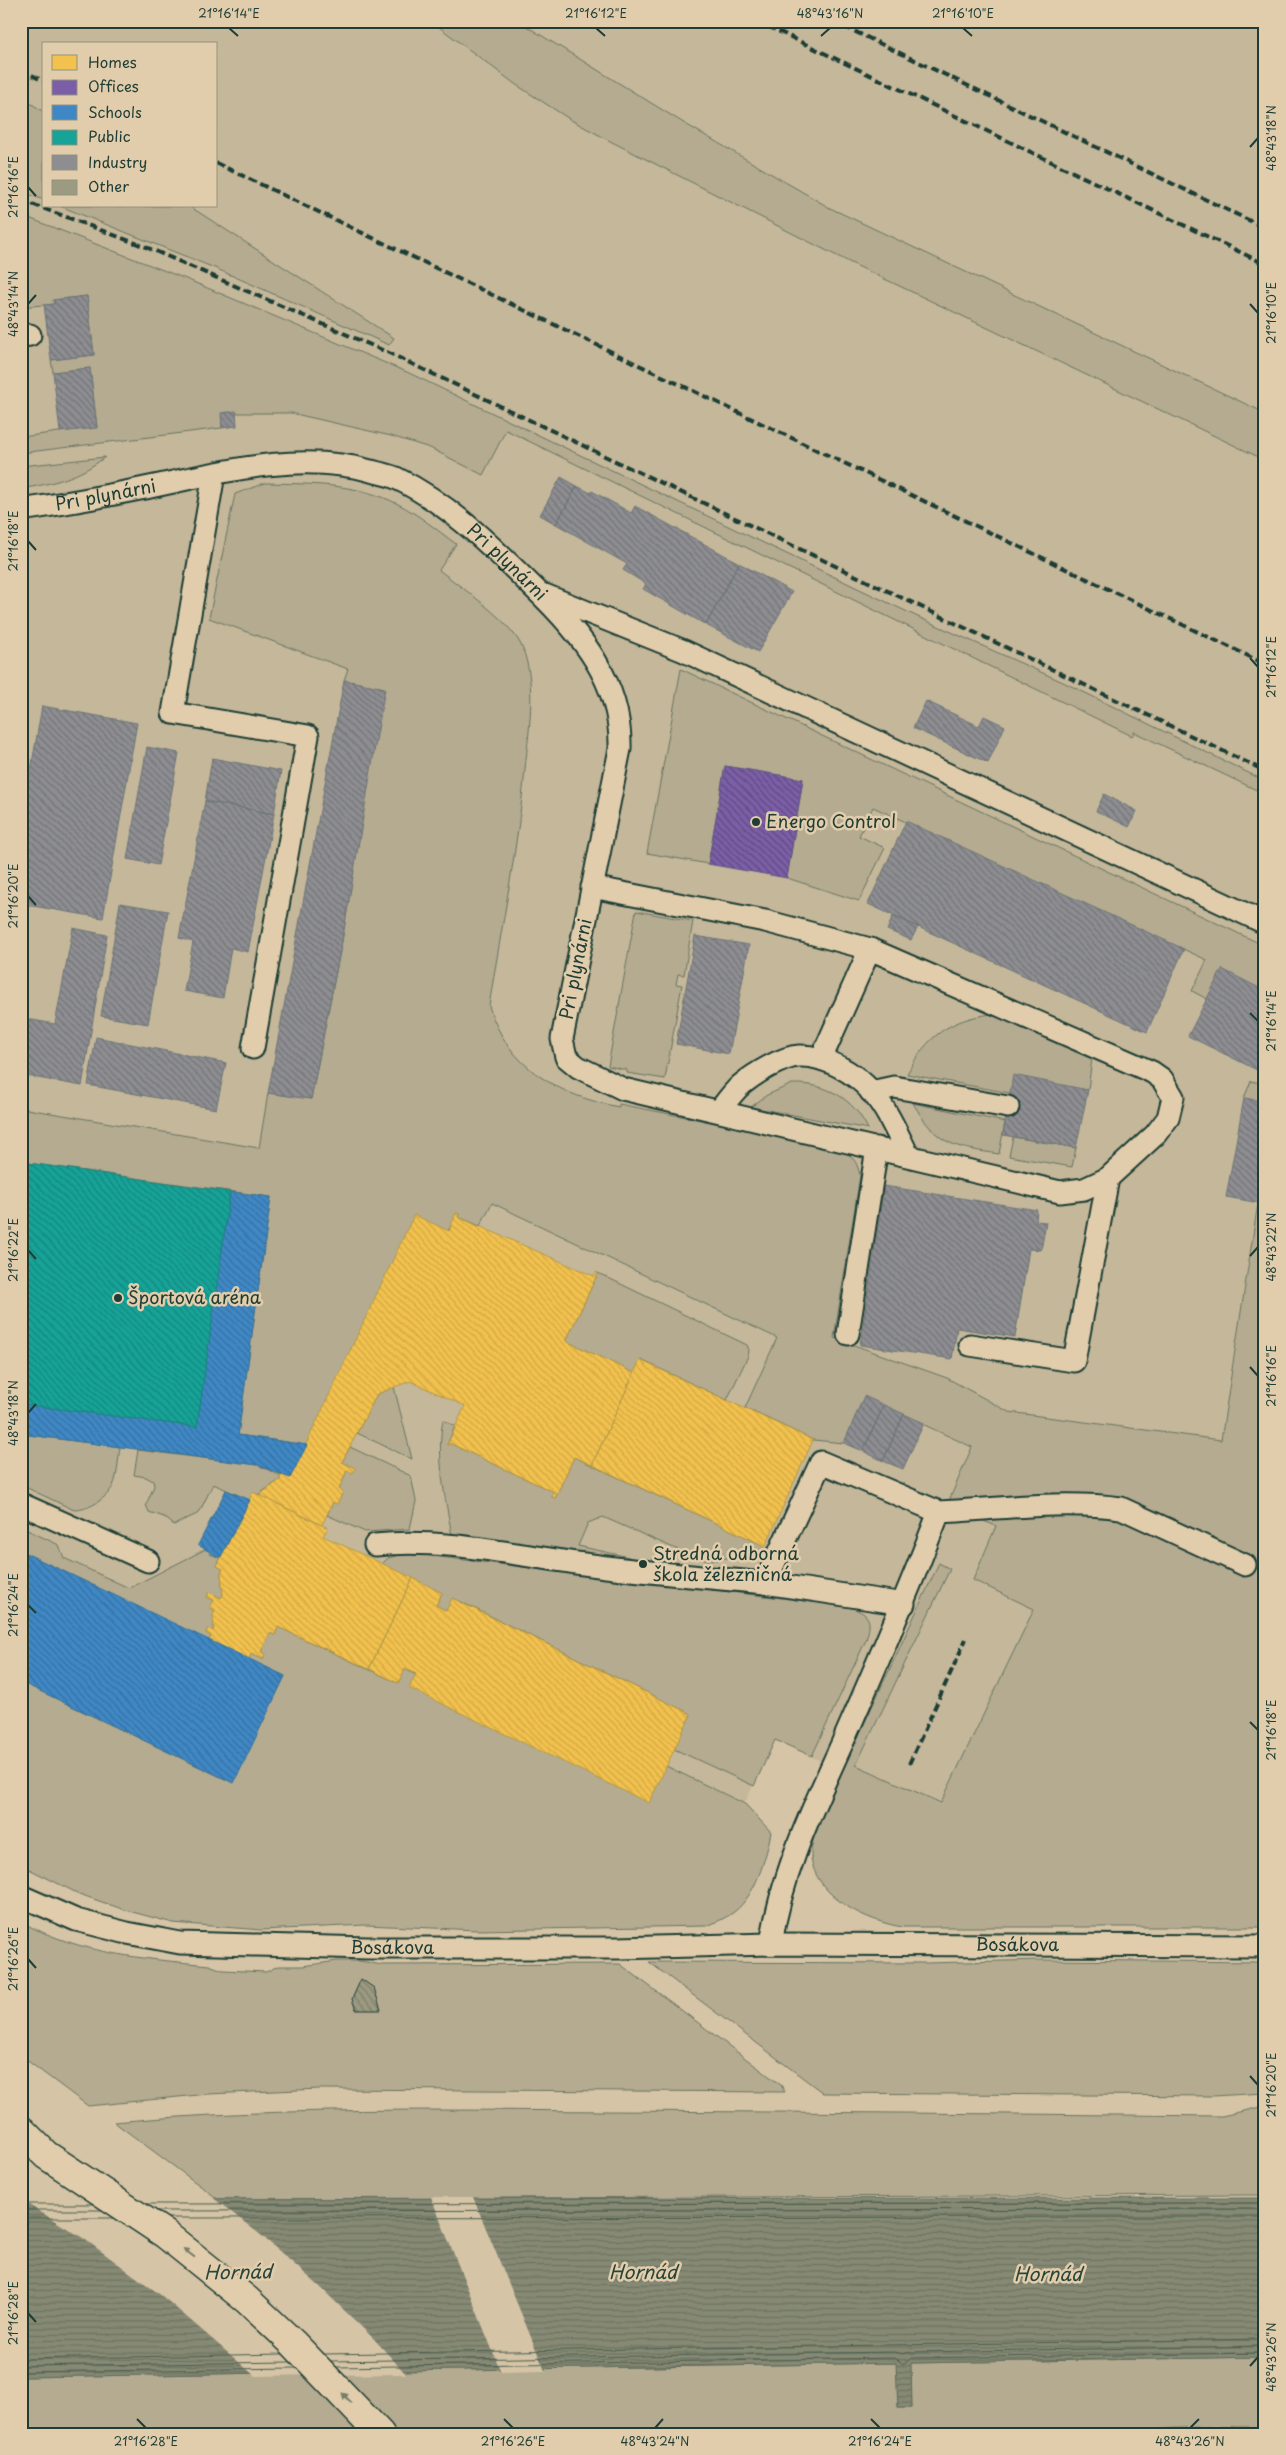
<svg xmlns="http://www.w3.org/2000/svg" width="1286" height="2455" font-family="'Playpen Sans',sans-serif">
<style>
.built{fill:#c4b79a;fill-rule:evenodd}
.green{fill:#b4ab90;stroke:#6a7462}
.water{fill:url(#water-rules);stroke:#5d6b5a}
.pier{fill:#d5c4a5}
.homes{fill:url(#homes-back-hatch);stroke:#b39946}
.offices{fill:url(#offices-back-hatch);stroke:#5f5484}
.schools{fill:url(#schools-back-hatch);stroke:#35729a}
.public{fill:url(#public-back-hatch);stroke:#19847a}
.industry{fill:url(#industry-back-hatch);stroke:#6c7576}
.lines{fill:none;stroke-linecap:round;stroke-linejoin:round}
.shore{stroke:#485c4e;stroke-width:1}
.building{fill:url(#building-back-hatch);stroke:#1f3d34}
.service-casing{stroke:#1f3d34;stroke-width:25}
.trunk-casing{stroke:#1f3d34;stroke-width:31}
.service{stroke:#e1cdac;stroke-width:21}
.trunk{stroke:#e1cdac;stroke-width:28}
.rail{stroke:#1f3d34;stroke-width:4;stroke-dasharray:8 4;stroke-linecap:butt}
.oneway{fill:#767e6a}
.ticks{fill:none;stroke:#1f3d34;stroke-width:2}
.poi-dot{fill:#1f3d34;stroke:#e1cdac;stroke-width:2}
.labels{text-anchor:middle;stroke-width:5;stroke-linejoin:round;paint-order:stroke}
.street-label{font-size:18px;fill:#1f3d34;stroke:#e1cdac}
.poi-label{font-size:18px;fill:#1f3d34;stroke:#e1cdac;text-anchor:start}
.water-label{font-size:19px;font-style:italic;fill:#29453a;stroke:#e1cdac}
.neatline{fill:none;stroke:#1f3d34;stroke-width:2}
.ticks-label{font-size:12px;text-anchor:middle;fill:#1f3d34}
</style>
<defs>
<pattern id="water-rules" width="6" height="5" patternUnits="userSpaceOnUse" patternTransform="scale(1.25)"><rect width="6" height="5" fill="#868a74"/><path d="M0 2.5h6" fill="none" stroke="#6d7260"/></pattern>
<pattern id="homes-back-hatch" width="6" height="6" patternUnits="userSpaceOnUse" patternTransform="scale(1.25)"><rect width="6" height="6" fill="#f2c14e"/><path d="M-1 5l2 2M0 0l6 6M5-1l2 2" fill="none" stroke="#cfa745"/></pattern>
<pattern id="offices-back-hatch" width="6" height="6" patternUnits="userSpaceOnUse" patternTransform="scale(1.25)"><rect width="6" height="6" fill="#7b5ea7"/><path d="M-1 5l2 2M0 0l6 6M5-1l2 2" fill="none" stroke="#5e4b81"/></pattern>
<pattern id="schools-back-hatch" width="6" height="6" patternUnits="userSpaceOnUse" patternTransform="scale(1.25)"><rect width="6" height="6" fill="#3f88c5"/><path d="M-1 5l2 2M0 0l6 6M5-1l2 2" fill="none" stroke="#3470a1"/></pattern>
<pattern id="public-back-hatch" width="6" height="6" patternUnits="userSpaceOnUse" patternTransform="scale(1.25)"><rect width="6" height="6" fill="#17a398"/><path d="M-1 5l2 2M0 0l6 6M5-1l2 2" fill="none" stroke="#14867d"/></pattern>
<pattern id="industry-back-hatch" width="6" height="6" patternUnits="userSpaceOnUse" patternTransform="scale(1.25)"><rect width="6" height="6" fill="#8d8d92"/><path d="M-1 5l2 2M0 0l6 6M5-1l2 2" fill="none" stroke="#737478"/></pattern>
<pattern id="building-back-hatch" width="6" height="6" patternUnits="userSpaceOnUse" patternTransform="scale(1.25)"><rect width="6" height="6" fill="#9c9a81"/><path d="M-1 5l2 2M0 0l6 6M5-1l2 2" fill="none" stroke="#7f7f6a"/></pattern>
</defs>
<rect width="100%" height="100%" fill="#d5c4a5"/>
<filter id="ink" filterUnits="userSpaceOnUse"><feTurbulence type="fractalNoise" baseFrequency=".02" numOctaves="2"/><feDisplacementMap in="SourceGraphic" scale="10" xChannelSelector="R" yChannelSelector="G"/><feConvolveMatrix kernelMatrix="1 2 1 2 8 2 1 2 1" color-interpolation-filters="sRGB"/></filter>
<g filter="url(#ink)">
<path class="built" d="M21,21h1244v1860l-187,-3 -303,-138 -63,131 -479,-88 -212,-101zM44,44h172v162h-172z"/>
<path class="green" d="M431,21h87l164,101 148,86 435,205v47l-414,-197 -239,-121 -41,-22 -56,-36z
M21,97l23,15v88l-23,-8z
M60,206h129l205,132 -5,7 -172,-76z
M21,215l165,64 223,94 509,244 145,65 202,99v13l-131,-62 -2,4 -626,-306 -23,45 -53,-27 -39,-12 -100,-23h-69v15l-201,25v-16l76,-10 -7,-59 -37,4 -2,-12 43,-5 -7,-59 -34,4 1,4 -33,3z
M105,457c-27,21 -51,26 -84,32v-23z
M265,483c45,1 92,0 133,21 20,10 39,26 58,40l-17,26c23,18 72,51 83,77 14,34 8,76 4,112 -7,83 -24,165 -37,247 18,61 70,90 130,101v-3l214,42c16,7 24,12 27,30l-26,162 113,40 62,34 212,28 37,-237 7,1v723h-362c-35,-5 -89,-30 -92,-71 -1,-16 9,-34 14,-48l114,-245 11,6 -94,196 85,38 93,-194 -61,-29 23,-54 -27,-11 152,-15 -173,3 24,-56 -108,-50 -20,46 -31,-3 -68,-32 32,-70 -285,-135 -12,23 -22,-9 1,-3 -152,231 -69,-10 33,-238 -250,-35v-54l238,40 9,-55 43,6 31,-158 42,-253 -40,-8 4,-11 -139,-51 26,-124z
M681,669l584,277v45l-58,8 -15,-8 15,-31 -334,-153 -14,29 26,12 -26,53 -72,-23 16,-99 -78,-13 -17,98 -61,-11z
M636,911l57,10 -9,54 -6,-1 -2,10 6,1 -17,94 -38,-6v-3l-19,-4z
M992,1014l11,2 89,42 -4,32 -78,3 -103,-19c19,-37 42,-55 85,-60z
M1251,1081l14,3v18l-21,-4z
M792,1084c35,-1 61,14 76,45l-117,-22 16,-12z
M913,1103l92,19 -6,32c-46,-7 -61,-8 -86,-51z
M1013,1137l63,11 -4,19 -63,-11z
M598,1273l149,72 2,5 -1,6 -21,44 -86,-40 -7,13 -68,-32z
M394,1387l18,72 -55,-26 20,-39z
M443,1420l12,6 -8,19 2,-2 105,49 -2,5 3,1 19,-41 189,88 1,4 -42,10 -13,2 -15,-4 -91,-40 -15,6 -10,23 51,11 -1,6 -176,-28c-7,-37 -16,-78 -9,-115z
M21,1434l99,13c-2,12 -2,28 -7,39 -7,13 -24,24 -39,24l-53,-25z
M350,1447l61,29 5,25 -6,28 -45,3 -38,-17 6,-13 4,1 6,-11 -4,-3 8,-19 5,3 2,-5 -12,-6z
M138,1450l120,15 23,11 -1,4 -30,20 -37,-16 -14,29 -25,12 -10,-8 -15,-5 -3,-7 8,-19 -1,-5 -7,-4 -12,-2z
M21,1527l38,18 5,13 65,30 77,-39 5,3 -1,2 10,4 -3,8 6,3 -2,4 2,22 -2,3 -12,-5 -2,4 7,3 -3,8 4,2c-3,7 1,14 -2,21l-5,-2 -2,4 5,3 -2,5 -188,-90z
M407,1553l440,53c22,8 26,12 19,34l-54,116 -37,-16 -21,46 -80,-37 17,-35 -238,-116 -7,13 -10,-6 6,-12 -60,-29 6,-6z
M278,1627l120,56 7,-14 244,133 17,-36 79,38 26,28c-5,26 -15,63 -37,80 -8,6 -18,10 -27,14l-230,4 -111,-5 -105,5 -88,-7 -48,-13 -46,-16 -58,-29v-183l212,101 52,-107 -36,-17 2,-5 12,5 2,-5 -4,-2 9,-19 5,2z
M21,1922c64,33 118,36 188,43l14,5 43,2 12,-6h24l35,-5h23l22,4 238,-1 161,121 4,7 -465,-3 -112,5 -120,12 -67,-50z
M1042,1960l223,2v131l-52,3 -390,-3 -174,-131 277,1z
M1265,2106v89l-1047,4 -104,-77c164,-15 331,-12 495,-11 205,1 409,3 613,5z
M1265,2357v70c-48,-1 -96,-1 -144,7l-811,-2 1,2h-290v-57l876,-14 1,45h14l-2,-45z"/>
<path class="water" d="M1265,2198v159l-354,6 1,45h-14l-2,-45 -875,14v-178z"/>
<path class="pier" d="M21,2197h191l50,39 56,49 56,54 32,35 -151,2 -93,-80 -79,-58 -62,-38z
M431,2197h42l72,174 -44,1z"/>
<path class="homes" d="M456,1213l3,1 -1,3 136,59 2,-4 2,1 -32,68 68,32 -42,92 -18,-8 -19,41 -3,-1 2,-5 -105,-49v2h-2l18,-39 -55,-25 -33,13 -35,68 13,6 -2,5 -6,-3 -8,19 4,3 -6,12 -4,-2 -11,23 -63,-30 21,-15 1,-4 -8,-5 17,7 124,-263 35,16z
M640,1360l173,80 -49,109 -1,-4 -171,-80z
M253,1492l75,36 -5,8 90,42 -44,91 -91,-42 -3,8 -5,-2 -9,19 4,2 -2,5 -12,-5 -2,5 -40,-18 2,-5 -5,-3 2,-5 5,3 1,-3 -1,-13 2,-5 -5,-2 4,-8 -7,-3 2,-5 12,6 2,-3 -2,-22 2,-4 -6,-3z
M413,1578l29,15 -6,12 10,6 6,-13 239,116 -42,89 -240,-115 7,-14 -11,-5 -7,14 -29,-14z"/>
<path class="offices" d="M725,766l78,13 -16,99 -79,-14z"/>
<path class="schools" d="M230,1192l41,5 -33,238 69,10 -17,33 -32,-13 -237,-31v-30l176,23z
M226,1490l24,10 -30,58 -22,-13z
M21,1551l264,125 -51,107 -213,-101z"/>
<path class="public" d="M21,1162l209,30 -33,235 -176,-23z"/>
<path class="industry" d="M87,296l7,59 -43,5 -7,-55 10,-1 -1,-4z
M90,368l7,60 -37,4 -7,-60z
M236,411l1,15 -15,2 -1,-15z
M561,477l16,9 -21,38 -16,-9z
M577,486l14,7 1,-2 39,22 4,-7 104,57 -33,62 -63,-36 3,-5 -23,-14 4,-6 -71,-40z
M739,563l53,29 -34,60 -52,-27z
M344,680l41,8 -43,253 -31,158 -43,-6z
M926,701l53,25 5,-10 21,10 -17,37 -75,-35z
M42,706l95,17 -34,195 -82,-14v-77z
M147,747l32,6 -21,112 -31,-6z
M212,758l69,13 -7,43 -69,-13z
M1104,794l33,17 -8,16 -33,-16z
M205,801l69,13 -26,138 -17,-4 -8,50 -39,-7 9,-49 -14,-4z
M906,821l278,128 -37,83 -279,-128z
M120,903l48,8 -20,113 -47,-8z
M893,916l25,11 -7,13 -24,-10z
M73,928l34,7 -25,151 -61,-11v-57l34,6z
M695,936l54,9 -20,109 -53,-10z
M1222,969l43,22v70l-6,10 -71,-35z
M96,1037l130,26 -10,46 -128,-24z
M1013,1075l75,15 -12,58 -73,-13z
M1244,1098l21,4v102l-39,-7z
M884,1186l153,24 -1,11 10,1 -5,28 -12,-1 -14,88 -58,-9 -5,31 -92,-14z
M864,1396l20,9 -21,46 -19,-8z
M884,1405l20,9 -21,47 -20,-10z
M904,1414l20,9 -21,46 -20,-8z"/>
<g class="lines">
<path class="shore" d="M21,2204h72
M147,2204l1118,-1
M21,2210h81
M157,2211l1108,-2
M21,2218h93
M168,2218l1097,-1
M324,2354l941,-15
M21,2359l262,-5
M331,2361l564,-9 8,2 8,-2 354,-6
M21,2366l269,-4
M337,2367l558,-9 8,6 8,-6 354,-5
M21,2372l275,-4"/>
</g>
<path class="building" d="M361,1979l13,9 7,22h-25l-4,-11z"/>
<g class="lines">
<defs>
<g id="service">
<path d="M21,336l9,-1"/>
<path d="M214,474l-41,239 135,23 -55,312"/>
<path id="s1" d="M21,510c40,-6 80,-13 119,-21 74,-15 156,-39 231,-18 8,2 18,4 25,7 54,26 96,69 138,110 46,44 88,94 86,161l-58,290 4,18 12,10 45,22 437,103 24,-3 24,-11 47,-43 13,-17 5,-21 -11,-18 -10,-7 -282,-123 -105,-28 -173,-34"/>
<path d="M545,595l139,56 581,272"/>
<path d="M821,1059l49,-110"/>
<path d="M871,1092l23,-5 114,20"/>
<path d="M719,1111c7,-9 14,-19 22,-26 13,-11 41,-28 58,-29 26,-1 56,17 73,36 16,19 25,41 36,63"/>
<path d="M848,1334l29,-186"/>
<path d="M970,1345l104,16 34,-183"/>
<path d="M21,1504l127,57"/>
<path d="M375,1545c67,-7 134,9 201,18 63,9 126,14 189,20l56,-121 118,50"/>
<path d="M765,1583l139,21"/>
<path id="s2" d="M21,1896l55,24 51,13 53,10 188,5h249l154,-4 494,2"/>
<path d="M771,1944c11,-74 44,-140 74,-207 33,-75 65,-149 94,-225 59,-3 123,-12 182,-4l124,57"/>
</g>
<path id="trunk" d="M21,2130l25,25 119,79 82,66 46,43 87,91"/>
</defs>
<use href="#service" class="service-casing"/>
<use href="#trunk" class="trunk-casing"/>
<use href="#service" class="service"/>
<use href="#trunk" class="trunk"/>
<path class="rail" d="M757,21l508,243
M833,21l432,207
M21,70l23,11
M216,163l1049,501
M21,200l125,47 243,106 876,418
M909,1764l57,-125"/>
</g>
<defs><path id="oneway-solid" d="M-6-.8H1V-3.2L6.5 0L1 3.2V.8H-6Z" transform="scale(1.25)"/></defs>
<g class="oneway">
<use href="#oneway-solid" transform="translate(189 2253) rotate(-142)"/>
<use href="#oneway-solid" transform="translate(347 2398) rotate(-134)"/>
</g>
</g>
<path class="ticks" d="M229,28l9,8M596,28l9,8M963,28l9,8M821,36l9,-8M1250,147l8,-9M28,187l8,9M28,304l8,-9M1250,304l8,9M28,541l8,9M1250,658l8,9M28,896l8,9M1250,1013l8,8M28,1250l8,9M1250,1256l8,-9M1250,1367l8,9M28,1413l8,-9M28,1605l8,8M1250,1722l8,8M28,1959l8,9M1250,2076l8,9M28,2313l8,9M1250,2366l8,-9M137,2419l9,9M504,2419l9,9M871,2419l9,9M655,2428l8,-9M1190,2428l9,-9"/>
<g class="poi-dot">
<circle cx="756" cy="822" r="5"/>
<circle cx="118" cy="1298" r="5"/>
<circle cx="643" cy="1564" r="5"/>
</g>
<g class="labels">
<g class="street-label">
<text dy="6" stroke="none"><textPath href="#s1" startOffset="86">Pri plynárni</textPath></text>
<text dy="6" stroke="none"><textPath href="#s1" startOffset="521">Pri plynárni</textPath></text>
<text transform="translate(576 969) rotate(-79)" y="6">Pri plynárni</text>
<text dy="6" stroke="none"><textPath href="#s2" startOffset="1004">Bosákova</textPath></text>
<text dy="6" stroke="none"><textPath href="#s2" startOffset="379">Bosákova</textPath></text>
</g>
<g class="poi-label">
<text x="766" y="828">Energo Control</text>
<text x="128" y="1304">Športová aréna</text>
<text x="653" y="1560">Stredná odborná<tspan x="653" dy="21">škola železničná</tspan></text>
</g>
<g class="water-label">
<text transform="translate(238 2272) rotate(-1)" y="7">Hornád</text>
<text x="643" y="2279">Hornád</text>
<text x="1048" y="2281">Hornád</text>
</g>
</g>
<rect width="1286" height="2455" fill="none" stroke="#e1cdac" stroke-width="55"/>
<rect x="42" y="42" width="175" height="165" fill="#e1cdac" stroke="#93937c"/>
<rect x="52" y="55" width="25" height="15" fill="#f2c14e" stroke="#93937c"/>
<text x="88" y="68" font-size="15" fill="#1f3d34">Homes</text>
<rect x="52" y="80" width="25" height="15" fill="#7b5ea7" stroke="#93937c"/>
<text x="88" y="92" font-size="15" fill="#1f3d34">Offices</text>
<rect x="52" y="105" width="25" height="15" fill="#3f88c5" stroke="#93937c"/>
<text x="88" y="118" font-size="15" fill="#1f3d34">Schools</text>
<rect x="52" y="130" width="25" height="15" fill="#17a398" stroke="#93937c"/>
<text x="88" y="142" font-size="15" fill="#1f3d34">Public</text>
<rect x="52" y="155" width="25" height="15" fill="#8d8d92" stroke="#93937c"/>
<text x="88" y="168" font-size="15" fill="#1f3d34">Industry</text>
<rect x="52" y="180" width="25" height="15" fill="#9c9a81" stroke="#93937c"/>
<text x="88" y="192" font-size="15" fill="#1f3d34">Other</text>
<rect x="28" y="28" width="1230" height="2400" class="neatline"/>
<g class="ticks-label">
<text x="229" y="18">21°16'14"E</text>
<text x="596" y="18">21°16'12"E</text>
<text x="830" y="18">48°43'16"N</text>
<text x="963" y="18">21°16'10"E</text>
<text transform="translate(1272 138) rotate(-90)" y="4">48°43'18"N</text>
<text transform="translate(14 187) rotate(-90)" y="4">21°16'16"E</text>
<text transform="translate(14 304) rotate(-90)" y="4">48°43'14"N</text>
<text transform="translate(1272 313) rotate(-90)" y="4">21°16'10"E</text>
<text transform="translate(14 541) rotate(-90)" y="4">21°16'18"E</text>
<text transform="translate(1272 667) rotate(-90)" y="4">21°16'12"E</text>
<text transform="translate(14 896) rotate(-90)" y="4">21°16'20"E</text>
<text transform="translate(1272 1021) rotate(-90)" y="4">21°16'14"E</text>
<text transform="translate(1272 1247) rotate(-90)" y="4">48°43'22"N</text>
<text transform="translate(14 1250) rotate(-90)" y="4">21°16'22"E</text>
<text transform="translate(1272 1376) rotate(-90)" y="4">21°16'16"E</text>
<text transform="translate(14 1413) rotate(-90)" y="4">48°43'18"N</text>
<text transform="translate(14 1605) rotate(-90)" y="4">21°16'24"E</text>
<text transform="translate(1272 1730) rotate(-90)" y="4">21°16'18"E</text>
<text transform="translate(14 1959) rotate(-90)" y="4">21°16'26"E</text>
<text transform="translate(1272 2085) rotate(-90)" y="4">21°16'20"E</text>
<text transform="translate(14 2313) rotate(-90)" y="4">21°16'28"E</text>
<text transform="translate(1272 2357) rotate(-90)" y="4">48°43'26"N</text>
<text x="146" y="2446">21°16'28"E</text>
<text x="513" y="2446">21°16'26"E</text>
<text x="655" y="2446">48°43'24"N</text>
<text x="880" y="2446">21°16'24"E</text>
<text x="1190" y="2446">48°43'26"N</text>
</g>
</svg>
